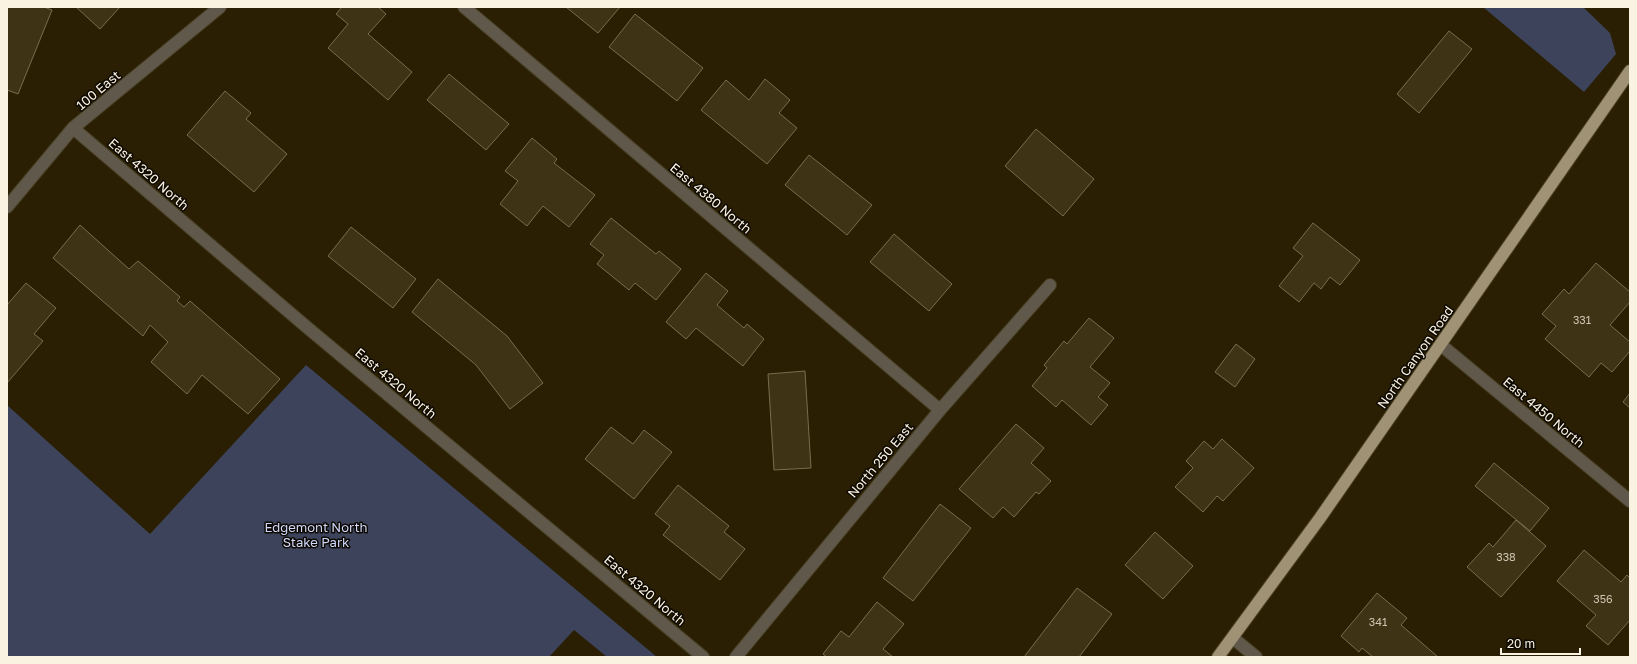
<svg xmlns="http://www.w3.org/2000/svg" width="1637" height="664" font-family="'Golos Text',sans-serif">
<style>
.green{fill:#3c435a}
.building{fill:#3f3316;stroke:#7a6d4e}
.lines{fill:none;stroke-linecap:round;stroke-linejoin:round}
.minor-casing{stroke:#473d21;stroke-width:14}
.major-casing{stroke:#473d21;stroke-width:14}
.minor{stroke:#60594b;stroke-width:12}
.major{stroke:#9f9275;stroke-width:12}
.labels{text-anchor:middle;stroke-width:3;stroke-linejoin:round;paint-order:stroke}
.number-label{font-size:11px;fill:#cbc3af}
.street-label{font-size:13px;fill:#faf3e2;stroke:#0e0902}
.park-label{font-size:13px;fill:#ced8fb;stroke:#0e0902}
</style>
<rect width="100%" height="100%" fill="#2a1f02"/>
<path class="green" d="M1483,7h100l27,26 6,21 -32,38z
M306,365l351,292h-50l-33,-27 -25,27h-542v-252l143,129z"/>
<path class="building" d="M7,7h37l8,3 -34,84 -11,-4z
M76,7h44l-20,22z
M342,7h36l8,7 -18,20 44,38 -24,28 -60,-52 20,-24 -12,-10z
M566,7h54l-22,26z
M635,14l68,54 -26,33 -68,-54z
M1449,31l23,18 -53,64 -22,-19z
M449,74l60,50 -23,26 -59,-50z
M765,79l25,21 -11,13 18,15 -30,36 -66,-54 25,-30 23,20z
M225,91l26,22 -5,6 41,35 -33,38 -67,-57z
M1036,129l58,50 -31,37 -58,-50z
M532,138l25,21 -3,4 41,32 -26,32 -26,-21 -16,20 -27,-22 18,-23 -13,-10z
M809,155l63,50 -25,30 -62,-50z
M611,218l45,36 3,-3 22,18 -25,31 -21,-17 -6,7 -32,-26 7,-9 -14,-11z
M1313,223l47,37 -20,25 -10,-8 -9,12 -7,-6 -15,19 -20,-16 24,-30 -10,-8z
M80,225l49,44 9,-8 42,36 -3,4 7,6 6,-6 90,78 -32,35 -46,-39 -15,19 -36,-32 17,-20 -18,-17 -7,11 -90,-78z
M351,227l65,52 -23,29 -65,-52z
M894,234l58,50 -23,27 -59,-49z
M1596,263l34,29v10l-20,23 20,17v9l-18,21 -11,-9 -12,14 -44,-38 11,-13 -14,-12 22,-25 5,5z
M706,273l22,18 -11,14 27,23 3,-4 17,15 -21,27 -47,-38 -10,11 -20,-17z
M438,279l69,57 36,47 -33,26 -34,-44 -64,-53z
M26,283l30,25 -22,26 9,7 -36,42v-78z
M1089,318l25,20 -24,29 20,16 -12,14 10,8 -17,20 -29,-25 -6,7 -24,-21 15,-18 -3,-3 20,-24 3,3z
M1236,344l19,15 -20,28 -20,-15z
M805,371l6,97 -37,2 -6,-96z
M1630,393v15l-7,-6z
M1016,424l28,24 -13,15 20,18 -12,13 -3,-2 -22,25 -11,-10 -10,11 -34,-29z
M611,427l22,17 11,-14 28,22 -38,47 -49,-40z
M1222,439l32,29 -31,33 -6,-5 -14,16 -28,-25 18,-19 -7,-7 18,-20 9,8z
M1494,463l55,45 -19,23 -55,-45z
M678,485l51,41 -5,6 21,17 -25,31 -57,-45 7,-9 -15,-12z
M940,504l31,24 -58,73 -30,-23z
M1516,520l30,26 -45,51 -34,-30 22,-24 4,4z
M1155,532l38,34 -30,33 -38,-34z
M1584,550l37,32 6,-7 3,3v42l-22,25 -22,-19 10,-11 -39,-34z
M1077,588l35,26 -33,43h-55z
M1377,593l30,25 -6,7 37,32h-65l-11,-9 -3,4 -18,-16z
M877,602l27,22 -21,25 10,8h-66l-4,-3 18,-23 8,6z"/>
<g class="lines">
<defs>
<path id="minor" d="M464,7l476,403
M73,128l236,201 394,328
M7,207l66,-79 147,-121
M1441,345l189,156
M1233,638l23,19
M736,657l204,-247 110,-125"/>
<path id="major" d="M1218,657l102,-139 310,-447"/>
</defs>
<use href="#minor" class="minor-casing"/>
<use href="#major" class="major-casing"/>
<use href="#minor" class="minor"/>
<use href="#major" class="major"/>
</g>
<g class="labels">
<g class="number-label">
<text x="1582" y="324">331</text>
<text x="1506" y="561">338</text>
<text x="1603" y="603">356</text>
<text x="1378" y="626">341</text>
</g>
<g class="street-label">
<text transform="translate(98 90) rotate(-40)" y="5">100 East</text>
<text transform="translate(149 174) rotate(41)" y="5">East 4320 North</text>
<text transform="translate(711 198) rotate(40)" y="5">East 4380 North</text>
<text transform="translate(1415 357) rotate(-55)" y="5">North Canyon Road</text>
<text transform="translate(396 383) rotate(40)" y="5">East 4320 North</text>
<text transform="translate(1544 412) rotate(40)" y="5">East 4450 North</text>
<text transform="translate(880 460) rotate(-50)" y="5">North 250 East</text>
<text transform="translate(645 590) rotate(40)" y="5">East 4320 North</text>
</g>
<g class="park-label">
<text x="316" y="532">Edgemont North<tspan x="316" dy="15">Stake Park</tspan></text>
</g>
</g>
<rect width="1637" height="664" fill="none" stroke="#faf3e2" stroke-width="16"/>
<path d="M1501 648v6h79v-6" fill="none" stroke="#faf3e2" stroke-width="2"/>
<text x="1507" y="648" font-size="12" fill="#faf3e2" stroke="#0e0902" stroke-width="3" paint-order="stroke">20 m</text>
</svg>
